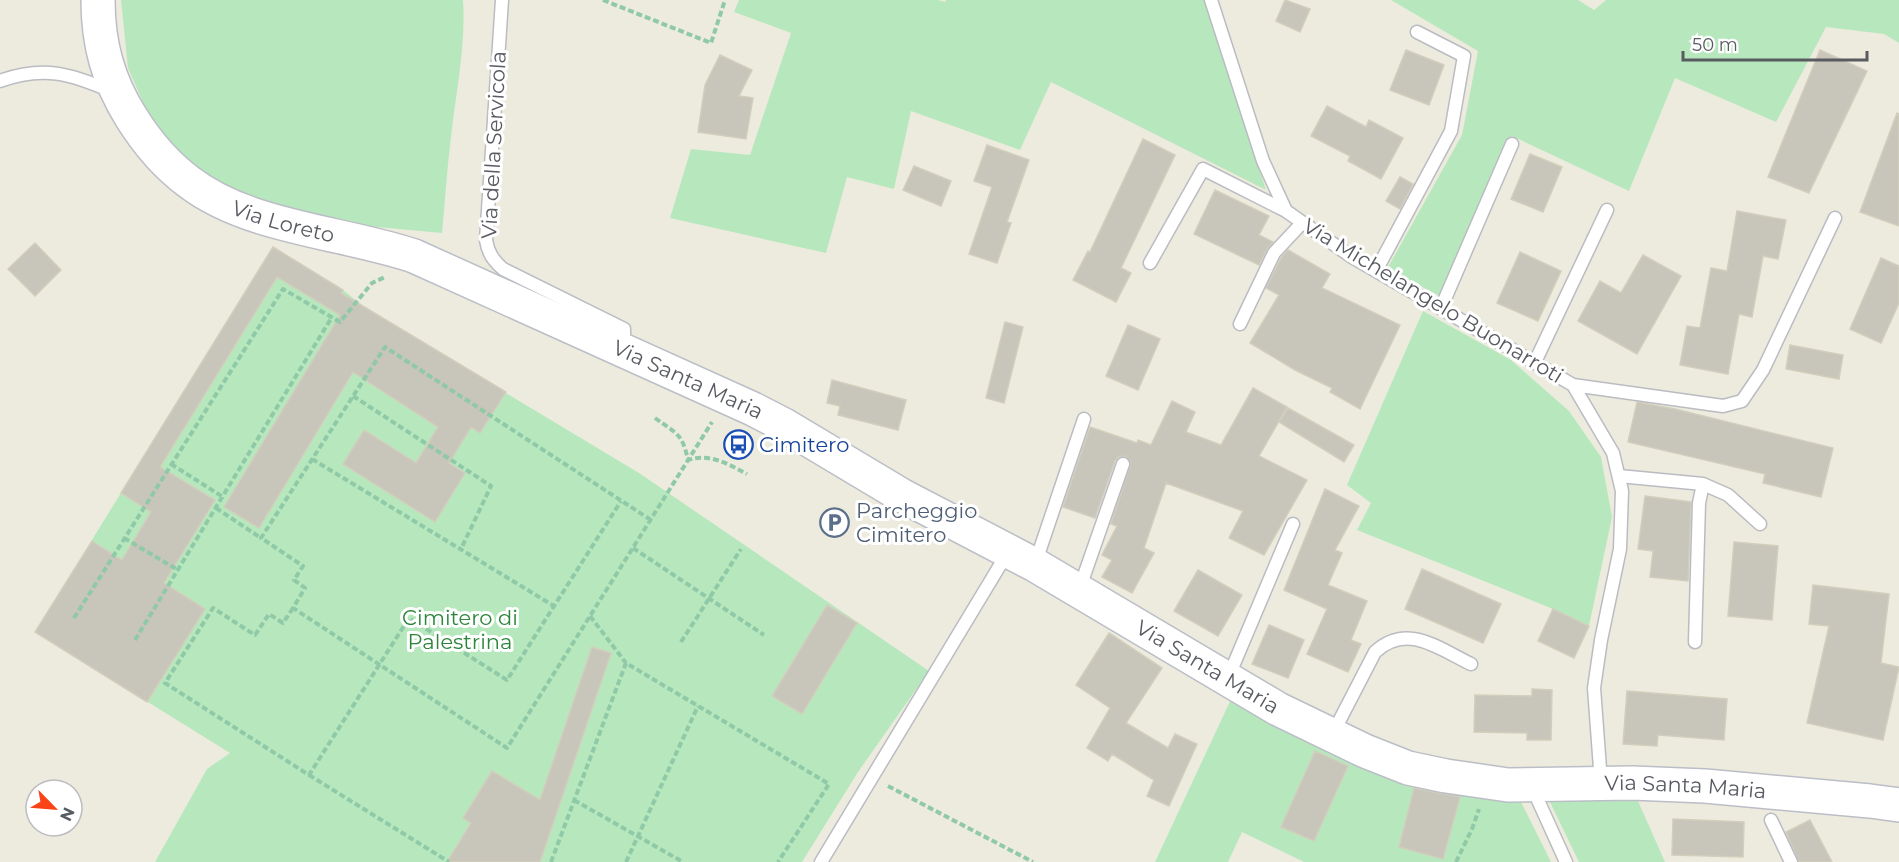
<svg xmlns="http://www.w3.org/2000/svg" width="1899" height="862" font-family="Montserrat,sans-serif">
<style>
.green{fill:#b7e8bd}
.building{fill:#c8c5bb;stroke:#d2cebc;stroke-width:1.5}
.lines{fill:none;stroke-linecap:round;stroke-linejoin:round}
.lane-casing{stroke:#babcc2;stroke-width:15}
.secondary-casing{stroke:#bbbec6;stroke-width:36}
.path{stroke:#90c9a7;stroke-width:4;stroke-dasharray:6 3;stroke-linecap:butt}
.lane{stroke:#fff;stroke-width:12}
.secondary{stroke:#fff;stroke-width:33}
.labels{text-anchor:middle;stroke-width:6;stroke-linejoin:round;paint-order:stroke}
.street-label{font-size:21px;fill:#585b61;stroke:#fff}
.transit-label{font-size:21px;fill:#164399;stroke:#fff;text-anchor:start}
.service-label{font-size:21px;fill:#4e5e75;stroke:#fff;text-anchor:start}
.park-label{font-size:21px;fill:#2c853b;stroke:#fff}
</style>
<rect width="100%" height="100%" fill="#edebde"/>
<path class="green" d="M121,0h342c3,46 -7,92 -12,137 -4,32 -6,64 -9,96l-98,-9 -127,-36 -32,-26 -36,-46 -21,-48z
M739,0h199l7,2 1,-2h258l62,190 -215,-108 -31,68 -109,-39 -17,78 -47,-12 -21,76 -156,-35 21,-69 59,6 41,-122 -57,-21z
M1391,0h187l16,10 12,-10h293v43l-15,-9 -58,-7 -50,95 -101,-44 -46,113 -117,-55 -72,160 -53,-27 75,-134 16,-84z
M273,247l70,43 25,20 271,163 290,198 -71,101 -56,90h-647l52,-93 23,-16 -195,-121z
M1423,311l88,49 58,51 32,46 11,60 -23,109 -36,-17 -196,-79 14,-27 -24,-18z
M1233,695l286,103 32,64h-247l-62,-30 -14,30h-73z
M1549,800l89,1 27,61h-86z"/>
<path class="building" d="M1285,0l25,9 -10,23 -24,-11z
M1406,50l38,15 -15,40 -39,-15z
M1820,50l47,21 -58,122 -41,-16z
M720,55l32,15 -13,26 14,2 -7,41 -48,-7 7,-47z
M1327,106l39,21 3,-7 34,18 -22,41 -33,-18 2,-5 -39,-20z
M1897,113l2,1v112l-39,-14z
M1143,139l32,16 -54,113 10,5 -15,29 -43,-22 15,-29 2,1z
M987,145l42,15 -22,62 4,1 -14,40 -28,-9 23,-67 -18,-6z
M1530,154l32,13 -19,45 -32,-13z
M914,166l37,15 -10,25 -38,-16z
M1400,177l13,7 -13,25 -14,-8z
M1215,190l54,26 -10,19 14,7 -6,7 -8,16 -65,-31z
M1737,211l49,9 -8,39 -15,-3 -11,61 -13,-3 -11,60 -48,-9 7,-39 13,2 11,-60 16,3z
M35,243l26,27 -26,26 -27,-27z
M273,247l70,43 -2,3 165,99 -26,41 -9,-6 -22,36 16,10 -30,49 -92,-58 21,-34 52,33 22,-36 -85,-55 -94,156 -35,-21 116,-192 -63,-38 -117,190 55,33 -51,83 41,26 -58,93 -112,-70 57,-91 30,19 29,-48 -30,-19z
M1288,250l42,24 -8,14 78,37 -40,84 -30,-17 2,-4 -37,-18 -45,-27 29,-48 -13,-7 15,-30z
M1520,252l41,19 -23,50 -41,-18z
M1643,255l38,21 -44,78 -59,-33 22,-40 21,12z
M1881,258l18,8v37l-18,40 -31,-14z
M1005,322l18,5 -19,76 -18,-5z
M1128,325l32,14 -22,51 -32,-14z
M1790,345l53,10 -4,24 -53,-10z
M832,380l74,20 -8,30 -60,-15 2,-9 -13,-3z
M1253,388l34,19 -28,49 48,24 -43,75 -35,-17 14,-27 -77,-28 -22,65 10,5 -22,40 -30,-16 10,-17 -10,-5 15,-29 -6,-2 20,-61 -6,-7 -7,1 -3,4 -20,57 -32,-11 27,-80 47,16 1,-3 13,5 21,-44 23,11 -9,20 35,13z
M1637,402l38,7 158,39 -12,49 -58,-14 2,-9 -137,-32z
M1288,408l66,37 -10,17 -65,-40z
M1325,489l34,17 -24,44 7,3 -14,32 39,16 -16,39 10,4 -13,28 -41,-18 20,-45 -43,-19z
M1645,496l46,6 -3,79 -38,-4 3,-26 -15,-2z
M1734,542l44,4 -6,74 -44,-4z
M1422,569l79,35 -18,39 -78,-34z
M1198,570l44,25 -24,41 -44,-25z
M1813,585l76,9 -8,69 18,4 -16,73 -76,-17 22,-97 -20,-2z
M827,605l30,18 -55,91 -30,-18z
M1553,609l36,17 -15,32 -36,-17z
M1269,625l35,15 -16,38 -36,-14z
M1109,633l53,35 -36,55 42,25 7,-14 22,10 -28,62 -22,-10 7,-16 -42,-26 -4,7 -21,-13 23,-40 -34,-23z
M592,647l19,6 -71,209h-93l24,-39 -8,-5 29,-47 48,29z
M1532,689l20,1 -1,50h-24v-7l-53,-1 1,-37 57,1z
M1627,691l100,8 -3,41 -66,-5 -1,11 -34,-2z
M1315,751l33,15 -34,75 -33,-14z
M1414,788l46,9 -17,62 -44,-12z
M1673,819l71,3 -1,35 -71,-2z
M1810,820l22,42h-33l-13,-30z"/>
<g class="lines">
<defs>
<path id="lane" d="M502,0l-16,240c2,13 7,20 17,29l121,60v19
M1211,0l52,161 23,50 66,46 221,128 40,68 9,38 -2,58 -19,91 -7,48 7,94
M0,81c43,-16 71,-7 111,10
M1150,263l53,-94 83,42
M1376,271l75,-140 13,-75 -47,-24
M1441,308l71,-164
M1240,324l34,-71 28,-30
M1535,362l72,-152
M1573,385l150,21 19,-5 21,-31 72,-152
M1619,476l84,8 25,11 32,29
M1035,564l49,-145
M1079,590l44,-126
M1695,642l4,-139 4,-19
M1228,678l65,-154
M1332,735l43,-83c32,-30 64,-3 96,12
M1532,787l34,75
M1771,820l20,42
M821,862l187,-310"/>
<g id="secondary">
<path id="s1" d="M98,0c0,44 10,80 33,117 15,24 35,48 58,65 60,46 154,50 225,74l339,153 31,16 117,70 134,70 243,144 87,42 43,17 38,8 62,9 124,-2 73,3 165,15 29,4"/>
</g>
</defs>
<use href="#lane" class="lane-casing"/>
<use href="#secondary" class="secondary-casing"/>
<path class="path" d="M603,0l108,43 14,-43
M353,396l138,90 -30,63
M655,418c22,16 27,15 33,42 22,-7 40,4 59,14
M312,459l242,147
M171,464l52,33
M216,508l45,30
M651,520l-266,-173 -124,191 42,28 -9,14 11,8 -12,20 214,140 205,-326
M124,538l54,32
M633,548l131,87
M293,608l-10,15 -14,-9 -14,21 -42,-27 -48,75 144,92 100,-157 98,62 114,-179
M590,616l36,47
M74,618l209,-329 57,33 32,-39 13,-6
M135,640l197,-323
M681,642l60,-93
M309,775l140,87
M888,786l145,76
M574,800l109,62
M551,862l75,-199 203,121 -51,78
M626,862l72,-156
M1456,862l16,-33 7,-20"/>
<use href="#lane" class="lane"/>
<use href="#secondary" class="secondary"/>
</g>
<defs>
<symbol id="bus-ring" viewBox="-11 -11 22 22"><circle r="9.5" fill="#fff" stroke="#1a4fb4" stroke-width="1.5"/><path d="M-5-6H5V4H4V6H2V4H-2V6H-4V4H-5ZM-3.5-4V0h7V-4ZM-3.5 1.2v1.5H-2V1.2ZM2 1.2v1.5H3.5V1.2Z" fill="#1a4fb4"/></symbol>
<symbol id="parking-ring" viewBox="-11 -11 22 22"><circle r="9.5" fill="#fff" stroke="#5c6f8a" stroke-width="1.5"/><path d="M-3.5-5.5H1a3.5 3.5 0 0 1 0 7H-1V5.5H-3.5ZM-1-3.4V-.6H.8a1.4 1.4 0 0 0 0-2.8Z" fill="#5c6f8a"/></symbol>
</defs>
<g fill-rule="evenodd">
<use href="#bus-ring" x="722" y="428" width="33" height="33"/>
<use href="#parking-ring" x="818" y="506" width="33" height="33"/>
</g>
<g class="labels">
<g class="street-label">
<text transform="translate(494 145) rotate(-87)" y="7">Via della Servicola</text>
<text dy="7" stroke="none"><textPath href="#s1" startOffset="314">Via Loreto</textPath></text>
<text transform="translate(1433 301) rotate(31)" y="7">Via Michelangelo Buonarroti</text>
<text dy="7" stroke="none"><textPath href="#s1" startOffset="750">Via Santa Maria</textPath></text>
<text dy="7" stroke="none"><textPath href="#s1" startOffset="1344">Via Santa Maria</textPath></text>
<text dy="7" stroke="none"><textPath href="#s1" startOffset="1848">Via Santa Maria</textPath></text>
</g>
<g class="transit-label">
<text x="759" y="452">Cimitero</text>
</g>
<g class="service-label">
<text x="856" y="518">Parcheggio<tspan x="856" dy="24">Cimitero</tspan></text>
</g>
<g class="park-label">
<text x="460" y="625">Cimitero di<tspan x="460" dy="24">Palestrina</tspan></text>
</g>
</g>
<g transform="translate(54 808) rotate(115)"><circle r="28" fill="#ffffff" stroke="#bcbdc0" stroke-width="1.5"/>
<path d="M0-4.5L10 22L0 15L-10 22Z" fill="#fa4417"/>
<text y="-9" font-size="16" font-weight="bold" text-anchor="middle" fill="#585b61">N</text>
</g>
<path d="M1683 51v9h184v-9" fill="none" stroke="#585b61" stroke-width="3"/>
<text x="1692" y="51" font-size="18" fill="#585b61" stroke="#ffffff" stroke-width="4.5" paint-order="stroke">50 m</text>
</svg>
